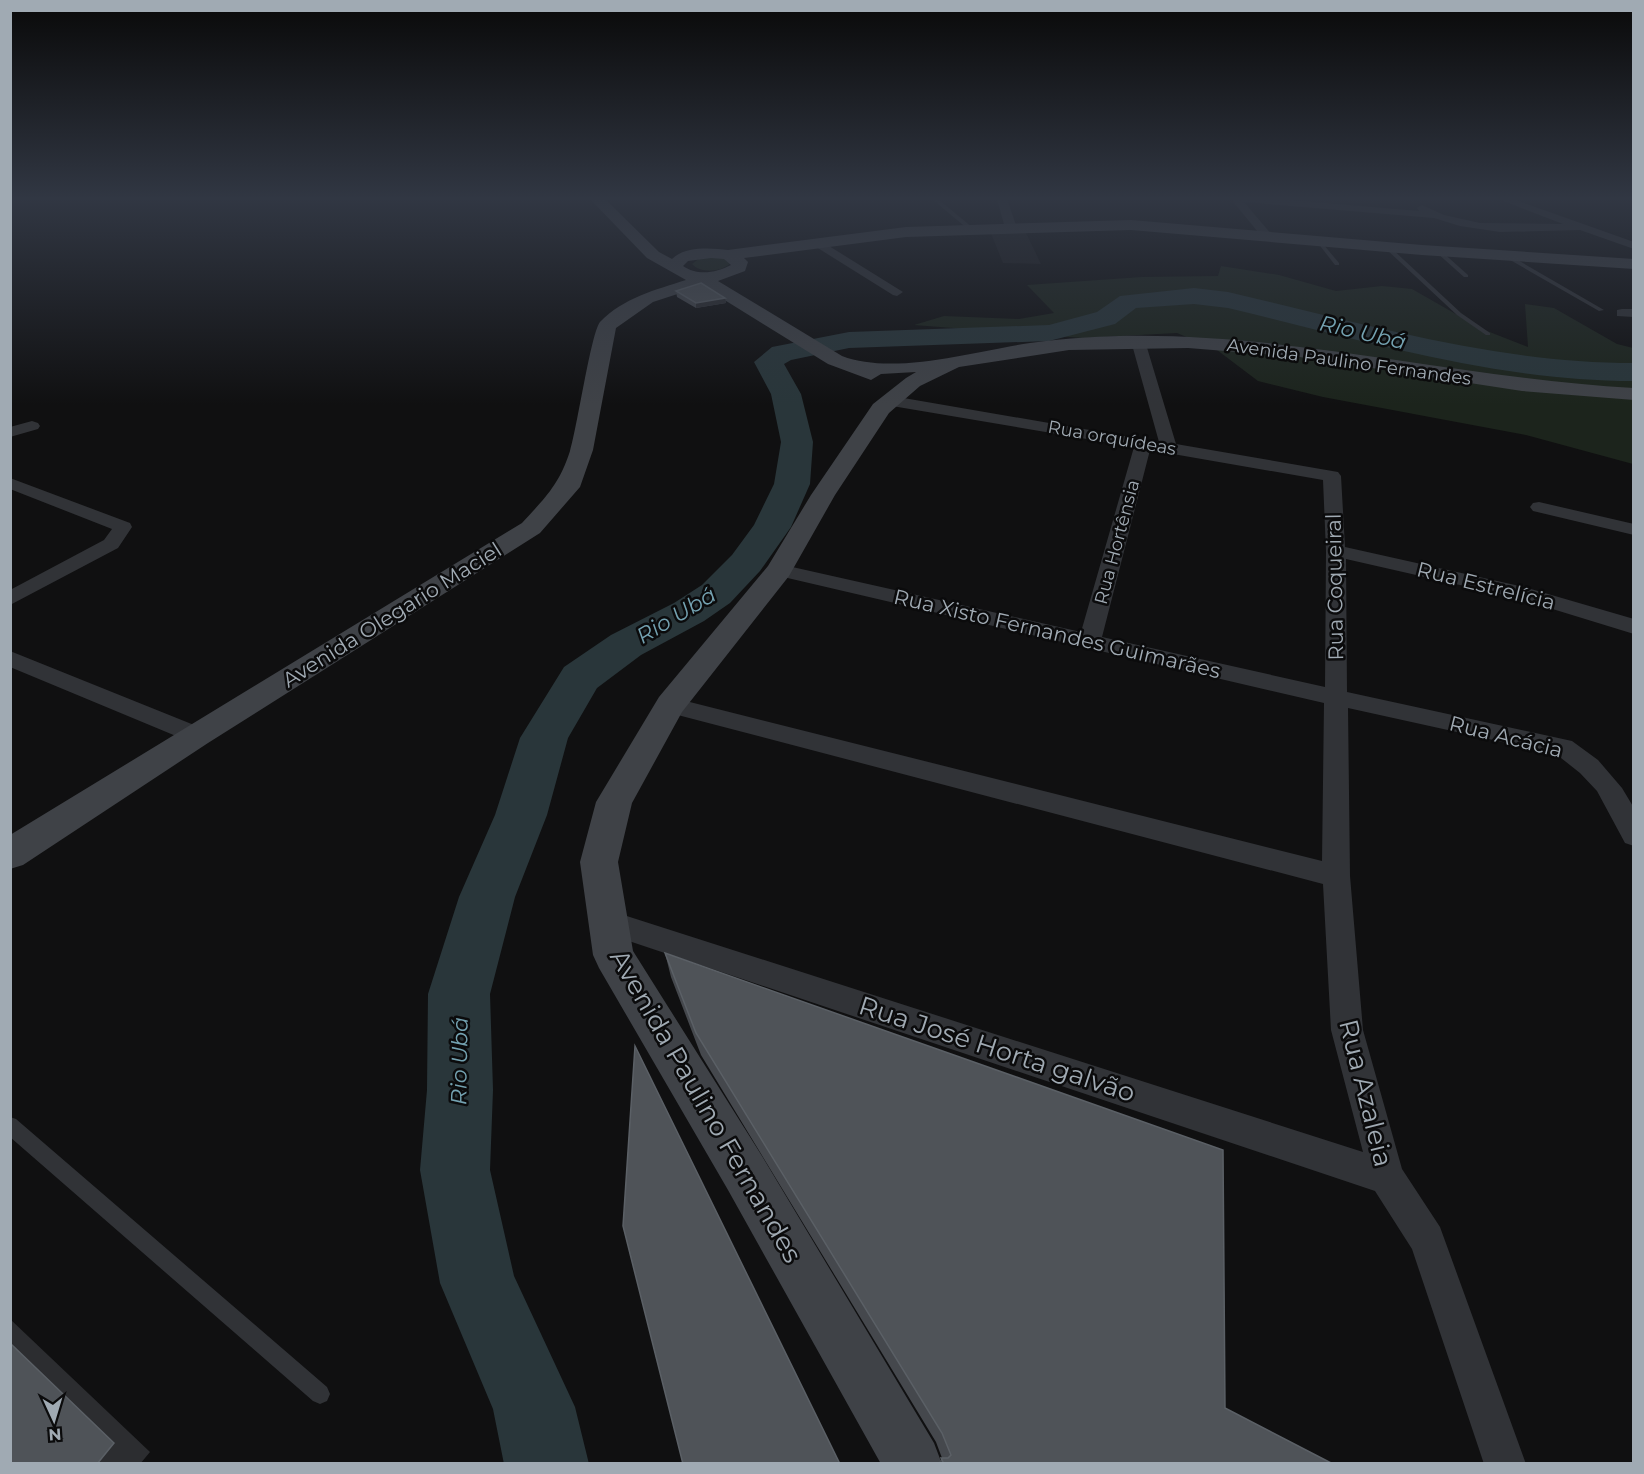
<svg xmlns="http://www.w3.org/2000/svg" width="1644" height="1474" font-family="Montserrat,sans-serif">
<style>
.built{fill:#1c1c1e}
.green{fill:#1c241c}
.lines{fill:none;stroke-linecap:round;stroke-linejoin:round}
.river{fill:#29363a;fill-rule:evenodd}
.lane{fill:#313337;fill-rule:evenodd}
.street{fill:#313337;fill-rule:evenodd}
.secondary{fill:#3f4247;fill-rule:evenodd}
.wall{fill:#45484d}
.shaded-wall{fill:#2c2d30}
.building{fill:#4f5358;stroke:#5b6066;stroke-width:1.5}
.labels{text-anchor:middle;stroke-width:5;stroke-linejoin:round;paint-order:stroke}
.far-street-label{font-size:18px;fill:#a0aab3;stroke:#0b0b0c}
.street-label{font-size:21px;fill:#a0aab3;stroke:#0b0b0c}
.water-label{font-size:22px;font-style:italic;fill:#74a2b1;stroke:#0b0b0c}
.near-street-label{font-size:26px;fill:#a0aab3;stroke:#0b0b0c}
</style>
<rect width="100%" height="100%" fill="#101011"/>
<path class="built" d="M990,231h35l16,33 -38,-1z"/>
<path class="green" d="M724,257l7,6c-10,9 -30,11 -39,1l8,-6z
M1221,266l58,9 57,16 46,-5 30,3 70,40 46,18 -3,-43 29,4 63,36 16,4v116l-107,-29 -203,-38 -65,-16 -41,-31 -40,-17 -95,5 -168,-13 30,-9 75,3 35,-6 -27,-28 115,-8 76,-1z"/>
<g class="lines">
<path class="river" d="M1194,288l34,4c134,31 267,71 406,71v18c-139,0 -272,-41 -406,-73l-34,-4 -58,4 -21,16 -66,17 -200,7 -58,12 -7,4 17,30 12,48 -3,42 -19,43 -31,44 -30,32 -26,18 -63,34 -44,33 -29,50 -21,77 -32,82 -25,97 3,96 -3,80 24,106 61,131 14,57h-85l-11,-55 -53,-126 -20,-113 7,-80 1,-96 31,-97 36,-82 25,-77 44,-71 47,-32 63,-32 28,-18 30,-30 22,-30 20,-41 7,-42 -10,-48 -17,-32 18,-15 77,-15 200,-7 48,-13 23,-16z"/>
<path class="lane" d="M932,199h6l35,29v2h-4z
M1314,238h4l21,25v2h-4z
M1385,246h4l72,67 29,20v2h-4l-29,-20 -72,-67z
M1436,250h4l28,25v2h-4l-28,-25z
M1505,255h4l95,55 -5,1 -94,-54z
M10,1117l6,2 311,268 3,7 -3,7 -7,3 -7,-3 -303,-264z"/>
<path class="street" d="M997,199h10l10,29 -2,2 -10,-2z
M1231,199h47l141,12 -2,-3 5,-3 22,10 36,8 83,1 -65,-25h15l121,43v7l-54,-19 -80,2 -40,-6 -26,-8 -190,-16 28,33 -6,3 -4,-1z
M813,241h8l82,51 -6,4 -4,-1 -80,-50z
M1622,309h12v8l-17,-1v-6z
M1138,337l7,4 31,103 162,28 3,4 4,71 179,40 110,32v15l-117,-36 -171,-39 1,133 225,49 26,19 24,28 12,20v38l-9,-3 -28,-52 -17,-18 -24,-19 -208,-46 2,168 13,154 39,139 38,58 86,237h-42l-72,-215 -37,-58 -767,-257 -10,-3 -4,-9 4,-9 10,-3 755,242 -32,-122 -8,-146 -653,-171 -8,-2 -4,-6 4,-6 8,-2 652,164 2,-158 -545,-127 -7,-2 -3,-4 3,-4 7,-2 302,68 53,-185 -242,-41 -8,-5 8,-5 267,46 -28,-101zM1150,450l173,30 3,71 -1,136 -223,-50z
M32,421l6,2 2,3 -2,3 -28,8v-10z
M10,478l120,45 2,4 -14,21 -108,57v-15l94,-50 8,-11 -102,-40z
M1539,502l95,22v11l-101,-24 -3,-4 3,-4z
M10,651l194,78 4,6 -4,6 -8,3 -8,-3 -178,-74z"/>
<path class="secondary" d="M590,199h15l54,53 13,7c13,-13 39,-11 56,-9l178,-23 225,-7 291,25 212,14v10l-212,-14 -291,-25 -225,7 -162,21 4,4 -3,9 -27,10 124,75c52,20 133,-5 188,-13 203,-28 401,34 604,45v12l-112,-9 -222,-34 -112,-9 -119,2 -110,17 -39,19 -31,27 -54,82 -46,81 -107,136 -50,91 -14,59 15,89 129,205 172,287 8,21h-61l-153,-274 -129,-222 -6,-13 -13,-93 16,-60 63,-105 109,-131 43,-71 62,-91 33,-26 10,-6 -35,2 -10,6 -43,-16 -126,-78 -49,16 -37,26 -23,122 -13,37 -40,46 -332,210 -185,122 -13,4v-34l512,-312c23,-25 37,-38 48,-72 7,-22 21,-118 30,-129 23,-24 55,-32 86,-42l-39,-22zM711,258l13,1 7,6c-15,8 -34,11 -48,1l5,-5z"/>
</g>
<path class="wall" d="M676,291l49,7 1,5 -30,5 -19,-11z
M665,953l560,455 108,56h-396l5,-6 -6,-16 -235,-387 -30,-78z"/>
<path class="shaded-wall" d="M725,298l1,5 -30,5v-5z
M10,1319l140,133 -10,12h-43l-87,-121z"/>
<path class="building" d="M701,283l24,15 -29,5 -20,-12z
M665,953l558,197 2,258 108,56h-389l-3,-6h7l3,-3 -9,-22 -246,-400z
M635,1046l205,418h-157l-60,-238z
M10,1343l104,100 -17,21h-87z"/>
<linearGradient id="sky" x2="0" y2="1"><stop stop-color="#090909"/><stop offset="0.49" stop-color="#313743"/><stop offset="1" stop-color="#313743" stop-opacity="0"/></linearGradient>
<rect width="1644" height="405" fill="url(#sky)"/>
<g class="labels">
<g class="far-street-label">
<text transform="translate(1349 362) rotate(8)" y="6">Avenida Paulino Fernandes</text>
<text transform="translate(1112 438) rotate(10)" y="6">Rua orquídeas</text>
<text transform="translate(1117 542) rotate(-75)" y="6">Rua Hortênsia</text>
</g>
<g class="street-label">
<text transform="translate(1486 586) rotate(14)" y="7">Rua Estrelícia</text>
<text transform="translate(1335 587) rotate(-91)" y="7">Rua Coqueiral</text>
<text transform="translate(392 615) rotate(-32)" y="7">Avenida Olegario Maciel</text>
<text transform="translate(1057 634) rotate(13)" y="7">Rua Xisto Fernandes Guimarães</text>
<text transform="translate(1506 737) rotate(14)" y="7">Rua Acácia</text>
</g>
<g class="water-label">
<text transform="translate(1363 332) rotate(13)" y="8">Rio Ubá</text>
<text transform="translate(676 615) rotate(-31)" y="8">Rio Ubá</text>
<text transform="translate(459 1061) rotate(-89)" y="8">Rio Ubá</text>
</g>
<g class="near-street-label">
<text transform="translate(997 1049) rotate(18)" y="9">Rua José Horta galvão</text>
<text transform="translate(1366 1093) rotate(76)" y="9">Rua Azaleia</text>
<text transform="translate(706 1106) rotate(60)" y="9">Avenida Paulino Fernandes</text>
</g>
</g>
<rect width="1644" height="1474" fill="none" stroke="#a0aab3" stroke-width="24"/>
<g transform="translate(54 1420) rotate(176)" stroke="#0b0b0c" stroke-width="4.5" paint-order="stroke">
<path d="M0-4.5L10 22L0 15L-10 22Z" fill="#a0aab3"/>
<text y="-9" font-size="16" font-weight="bold" text-anchor="middle" fill="#a0aab3">N</text>
</g>
</svg>
